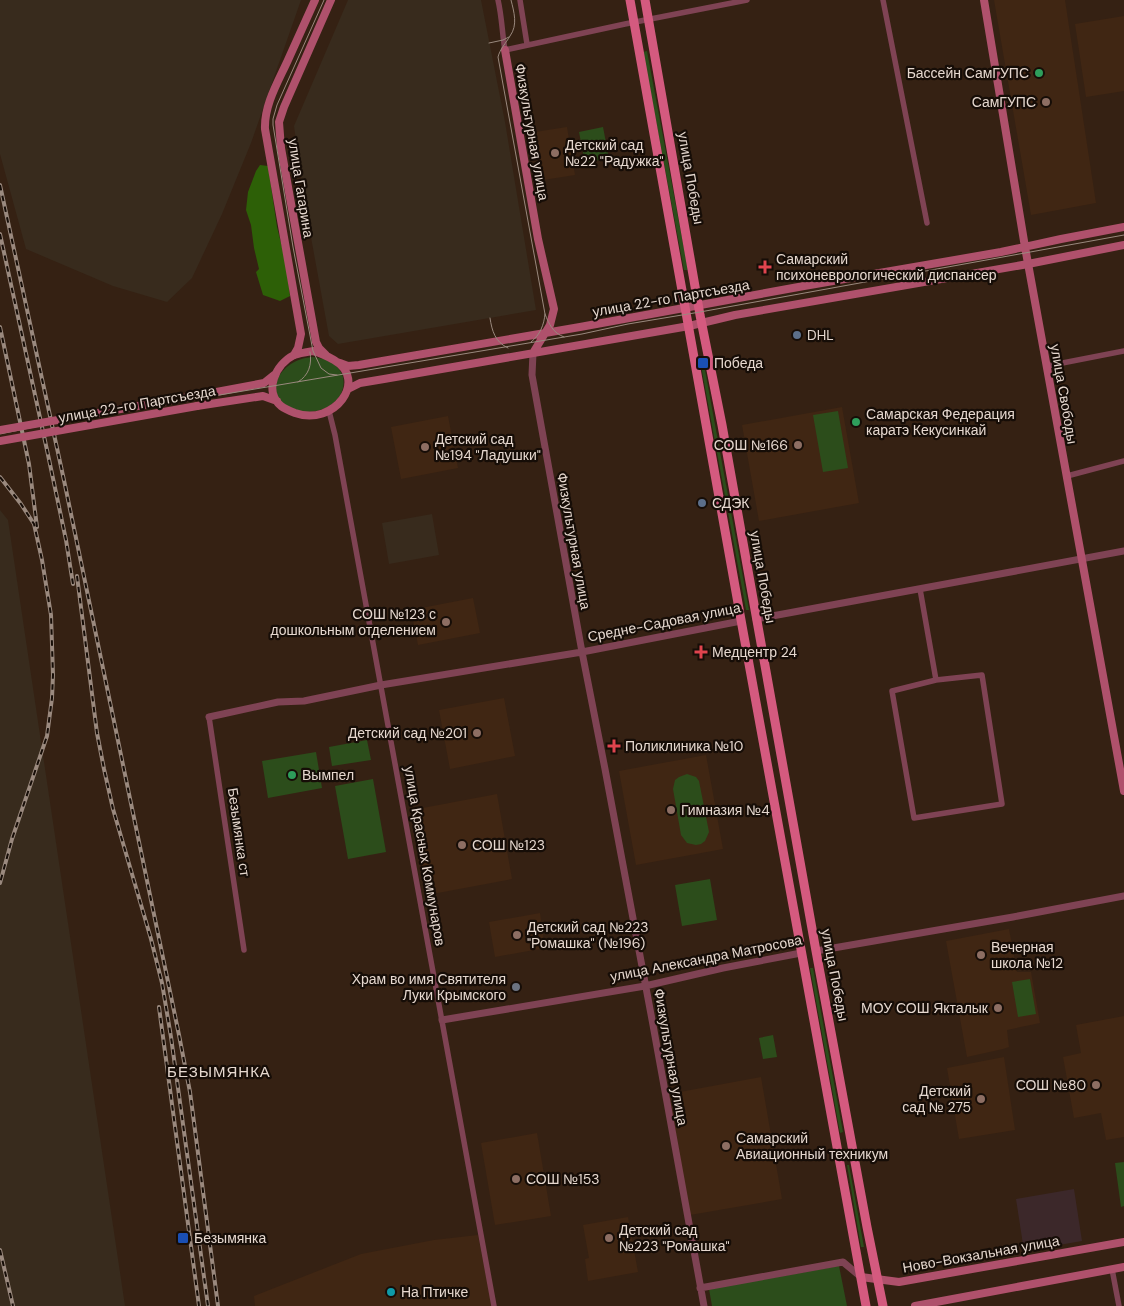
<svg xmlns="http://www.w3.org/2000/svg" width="1124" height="1306" font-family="'DM Sans',sans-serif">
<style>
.built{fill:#402613}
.industrial{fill:#382b1d}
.medical{fill:#3c282a}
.green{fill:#2c4d1b}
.forest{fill:#2d6007}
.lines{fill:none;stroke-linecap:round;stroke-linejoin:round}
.minor{stroke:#7f4354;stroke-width:5.5}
.tertiary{stroke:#7f4354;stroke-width:7}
.secondary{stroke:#af516c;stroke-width:8}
.primary{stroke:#d45a7f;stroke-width:9}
.tram{stroke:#9a897e;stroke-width:1}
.rail-casing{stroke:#9a897e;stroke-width:4}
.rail{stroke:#160d07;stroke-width:2;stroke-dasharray:5.5;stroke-linecap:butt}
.secondary-bridge{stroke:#af516c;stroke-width:8}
.leisure-dot{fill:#2e9e5b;stroke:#160d07;stroke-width:2}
.education-dot{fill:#8d6e63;stroke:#160d07;stroke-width:2}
.health-dot{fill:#e0444e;stroke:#160d07;stroke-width:2}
.service-dot{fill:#5c6f8a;stroke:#160d07;stroke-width:2}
.transit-dot{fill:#1a4fb4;stroke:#160d07;stroke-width:2}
.worship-dot{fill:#6b7280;stroke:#160d07;stroke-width:2}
.culture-dot{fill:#0f9aa8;stroke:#160d07;stroke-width:2}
.labels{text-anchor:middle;stroke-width:4.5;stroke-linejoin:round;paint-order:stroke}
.poi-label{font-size:14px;fill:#e6d8cf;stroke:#160d07;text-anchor:start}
.street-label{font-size:14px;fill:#e6d8cf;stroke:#160d07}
.neighbourhood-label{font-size:15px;letter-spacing:1px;fill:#e6d8cf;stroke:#160d07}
</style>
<rect width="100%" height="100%" fill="#352113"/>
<path class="built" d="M994,0h71l31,203 -65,12z
M1124,16v75l-38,6 -11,-73z
M567,127l8,48 -32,5 -8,-48z
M842,407l17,96 -100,18 -17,-96z
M448,416l10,52 -57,11 -10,-52z
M473,598l7,35 -62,12 -7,-35z
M504,698l11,58 -65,13 -11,-59z
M706,755l17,94 -87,16 -17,-94z
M497,794l15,85 -85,16 -15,-85z
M540,913l5,35 -50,9 -6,-35z
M1009,929l8,43h14l9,51 -33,7 2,17 -6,2 -36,8 -21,-116z
M1124,1016v121l-18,3 -5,-27 -27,5 -11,-61 18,-4 -5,-28z
M1004,1057l11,73 -56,9 -12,-71z
M761,1077l21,122 -92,16 -21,-121z
M537,1133l14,83 -56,9 -14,-82z
M628,1217l10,55 -50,9 -3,-22 4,-1 -6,-33z
M478,1235l14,71h-237l-1,-10 107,-42 73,-14z"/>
<path class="industrial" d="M0,0h301l-50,143 -29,71 -30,64 -25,24 -54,-16 -87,-37 -26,-95z
M348,0h133l24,122 31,188 -198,34 -9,-8 -25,-137 -10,-73z
M0,510l8,10 117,786h-125z
M432,514l7,41 -50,9 -7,-41z"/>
<path class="medical" d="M1074,1189l8,52 -58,10 -8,-52z"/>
<path class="green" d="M647,51l41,219h-4l-41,-218z
M603,127l6,31 -24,5 -6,-31z
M313,357c6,1 13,2 18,5 6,3 10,9 12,15 5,24 -23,39 -43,34 -43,-10 -23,-52 13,-54z
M702,358l1,1 46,251h-3l-46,-250z
M838,411l10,57 -25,4 -10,-57z
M367,740l4,20 -39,6 -3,-19z
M316,752l6,36 -54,10 -6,-37z
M687,774l9,3 3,4 10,51 -4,9 -4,3 -5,1 -9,-2 -6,-8 -8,-46 2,-9 4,-3z
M373,779l13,73 -38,7 -13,-73z
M710,879l7,41 -35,6 -7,-41z
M810,968h3l30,164 -3,1z
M1030,979l6,35 -18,3 -6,-35z
M773,1035l4,22 -14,2 -4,-21z
M1124,1162v44l-3,1 -6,-44z
M847,1165h2l15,82h-3z
M839,1266l8,40h-135l-3,-17z"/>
<path class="forest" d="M260,165l8,1 9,61 9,36 4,33 -10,5 -17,-6 -7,-23 3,-3 -5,-21 -3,-23 -5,-15 2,-18 8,-21z"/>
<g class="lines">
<path class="minor" d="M498,0c4,17 4,33 7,50l120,-26 122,-24
M520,0l7,44
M883,0l44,223
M1047,366l77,-15
M329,411l6,24 159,871
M1067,476l57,-15
M920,589l16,91
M982,675l20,129 -88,14 -22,-127 44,-11z
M209,717l35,233
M1112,1269l7,37"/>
<path class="tertiary" d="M533,353l-1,22 50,277 23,117 48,256 51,281
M756,619l368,-68
M209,717l69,-15 26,-1 77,-16 201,-33 159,-31
M816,951l197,-34 111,-21
M442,1020l203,-34 78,-18 78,-15
M700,1288l143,-26 18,15"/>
<path class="secondary" d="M984,0l41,247 99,544
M505,50l33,189 16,70 -4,16 -17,28
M313,351c8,2 14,5 21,9 35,20 0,67 -39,53 -5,-2 -10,-4 -14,-7 -18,-15 -5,-42 13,-51 6,-2 13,-3 19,-4z
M294,355l4,-7 3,-14 -36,-205c-1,-24 13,-47 23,-69 9,-20 18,-40 27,-60
M326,355l-7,-7 -3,-6 -35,-194 -2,-26 5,-15 47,-107
M340,363l8,3 11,-1 221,-38 224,-41 197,-34 60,-13 63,-12
M348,389l12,-6 24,-4 305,-53 46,-11 293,-51 96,-19
M195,396l69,-13 10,-8
M197,406l66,-10 14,5
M861,1277l38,5 225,-40
M915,1306l209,-39"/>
<path class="primary" d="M630,0l113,631 123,675
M645,0l55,315 22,110 94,526 51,276 16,79"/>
<path class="tram" d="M324,0l-47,105 -4,14v6l20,122 20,104 8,17 8,6 8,1
M511,0c3,12 7,25 -1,36 -4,7 -10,13 -12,21l47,257c4,10 8,19 19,23
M489,43l14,-3 6,-3
M490,318c2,13 5,24 18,30
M531,342c9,-7 13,-17 14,-28
M298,382c11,-7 14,-17 12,-30
M0,434l59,-12 523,-88 46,-10 72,-12 424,-77"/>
<defs>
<path id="rail" d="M0,185l65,300 114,550 11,57 28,214
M0,234l47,216 19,90 7,44
M0,327l29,137 8,63
M0,477l21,27 13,20 8,36 9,55 2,60 -1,23 -5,38 -35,103 -12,44
M77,576l20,157 7,36 9,40 38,130 11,44 9,54 37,269
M159,1007l40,299
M0,1250l13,56"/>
</defs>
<use href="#rail" class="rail-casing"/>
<use href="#rail" class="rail"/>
<path class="secondary-bridge" d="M0,430l195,-34
M0,441l197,-35"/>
</g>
<g class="leisure-dot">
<circle cx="1039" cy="73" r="5"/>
<circle cx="856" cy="422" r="5"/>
<circle cx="292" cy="775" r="5"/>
</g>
<g class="education-dot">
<circle cx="1046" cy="102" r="5"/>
<circle cx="555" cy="153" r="5"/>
<circle cx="798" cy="445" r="5"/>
<circle cx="425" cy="447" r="5"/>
<circle cx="446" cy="622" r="5"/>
<circle cx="477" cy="733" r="5"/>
<circle cx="671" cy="810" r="5"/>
<circle cx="462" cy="845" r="5"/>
<circle cx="517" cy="935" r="5"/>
<circle cx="981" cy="955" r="5"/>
<circle cx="998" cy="1008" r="5"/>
<circle cx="1096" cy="1085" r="5"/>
<circle cx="981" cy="1099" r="5"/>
<circle cx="726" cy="1146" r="5"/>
<circle cx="516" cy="1179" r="5"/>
<circle cx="609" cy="1238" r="5"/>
</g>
<g class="health-dot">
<path d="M762.5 259.5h5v5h5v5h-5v5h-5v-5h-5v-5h5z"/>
<path d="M698.5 644.5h5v5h5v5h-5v5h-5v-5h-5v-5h5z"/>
<path d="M611.5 738.5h5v5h5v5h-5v5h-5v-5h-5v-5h5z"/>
</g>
<g class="service-dot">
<circle cx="797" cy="335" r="5"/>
<circle cx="702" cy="503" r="5"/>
</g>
<g class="transit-dot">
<rect x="697" y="357" width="12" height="12" rx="2.5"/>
<rect x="177" y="1232" width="12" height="12" rx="2.5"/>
</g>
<circle class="worship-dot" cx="516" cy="987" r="5"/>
<circle class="culture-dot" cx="391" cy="1292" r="5"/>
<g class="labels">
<g class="poi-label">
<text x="1029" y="78" text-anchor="end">Бассейн СамГУПС</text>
<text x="1036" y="107" text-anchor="end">СамГУПС</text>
<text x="565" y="150">Детский сад<tspan x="565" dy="16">№22 "Радужка"</tspan></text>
<text x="776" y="264">Самарский<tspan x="776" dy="16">психоневрологический диспансер</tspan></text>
<text x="807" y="340">DHL</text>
<text x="714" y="368">Победа</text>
<text x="866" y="419">Самарская Федерация<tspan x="866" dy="16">каратэ Кекусинкай</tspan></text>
<text x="435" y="444">Детский сад<tspan x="435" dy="16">№194 "Ладушки"</tspan></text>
<text x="788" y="450" text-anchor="end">СОШ №166</text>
<text x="712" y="508">СДЭК</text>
<text x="436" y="619" text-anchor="end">СОШ №123 с<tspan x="436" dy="16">дошкольным отделением</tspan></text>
<text x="712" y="657">Медцентр 24</text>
<text x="467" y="738" text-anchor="end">Детский сад №201</text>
<text x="625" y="751">Поликлиника №10</text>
<text x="302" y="780">Вымпел</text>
<text x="681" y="815">Гимназия №4</text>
<text x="472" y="850">СОШ №123</text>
<text x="527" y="932">Детский сад №223<tspan x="527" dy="16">"Ромашка" (№196)</tspan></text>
<text x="991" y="952">Вечерная<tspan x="991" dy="16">школа №12</tspan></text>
<text x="506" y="984" text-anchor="end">Храм во имя Святителя<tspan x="506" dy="16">Луки Крымского</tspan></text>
<text x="988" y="1013" text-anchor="end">МОУ СОШ Якталык</text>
<text x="1086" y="1090" text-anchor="end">СОШ №80</text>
<text x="971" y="1096" text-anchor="end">Детский<tspan x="971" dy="16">сад № 275</tspan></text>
<text x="736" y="1143">Самарский<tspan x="736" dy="16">Авиационный техникум</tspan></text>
<text x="526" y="1184">СОШ №153</text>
<text x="619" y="1235">Детский сад<tspan x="619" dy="16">№223 "Ромашка"</tspan></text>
<text x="194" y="1243">Безымянка</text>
<text x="401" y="1297">На Птичке</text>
</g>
<g class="street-label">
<text transform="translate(532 132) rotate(80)" y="5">Физкультурная улица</text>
<text transform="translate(691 178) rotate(80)" y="5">улица Победы</text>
<text transform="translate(301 188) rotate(81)" y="5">улица Гагарина</text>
<text transform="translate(671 298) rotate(-10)" y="5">улица 22-го Партсъезда</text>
<text transform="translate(1064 394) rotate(80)" y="5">улица Свободы</text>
<text transform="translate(137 404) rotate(-10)" y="5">улица 22-го Партсъезда</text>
<text transform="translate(574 541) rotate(80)" y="5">Физкультурная улица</text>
<text transform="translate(763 577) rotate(80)" y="5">улица Победы</text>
<text transform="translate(664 622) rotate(-11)" y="5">Средне-Садовая улица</text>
<text transform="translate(239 832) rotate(82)" y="5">Безымянка ст</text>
<text transform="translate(425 856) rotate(80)" y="5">улица Красных Коммунаров</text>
<text transform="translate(706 958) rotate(-11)" y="5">улица Александра Матросова</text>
<text transform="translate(835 975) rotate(79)" y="5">улица Победы</text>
<text transform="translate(671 1057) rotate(80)" y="5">Физкультурная улица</text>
<text transform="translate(981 1254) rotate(-10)" y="5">Ново-Вокзальная улица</text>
</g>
<g class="neighbourhood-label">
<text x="219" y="1077">БЕЗЫМЯНКА</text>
</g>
</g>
</svg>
